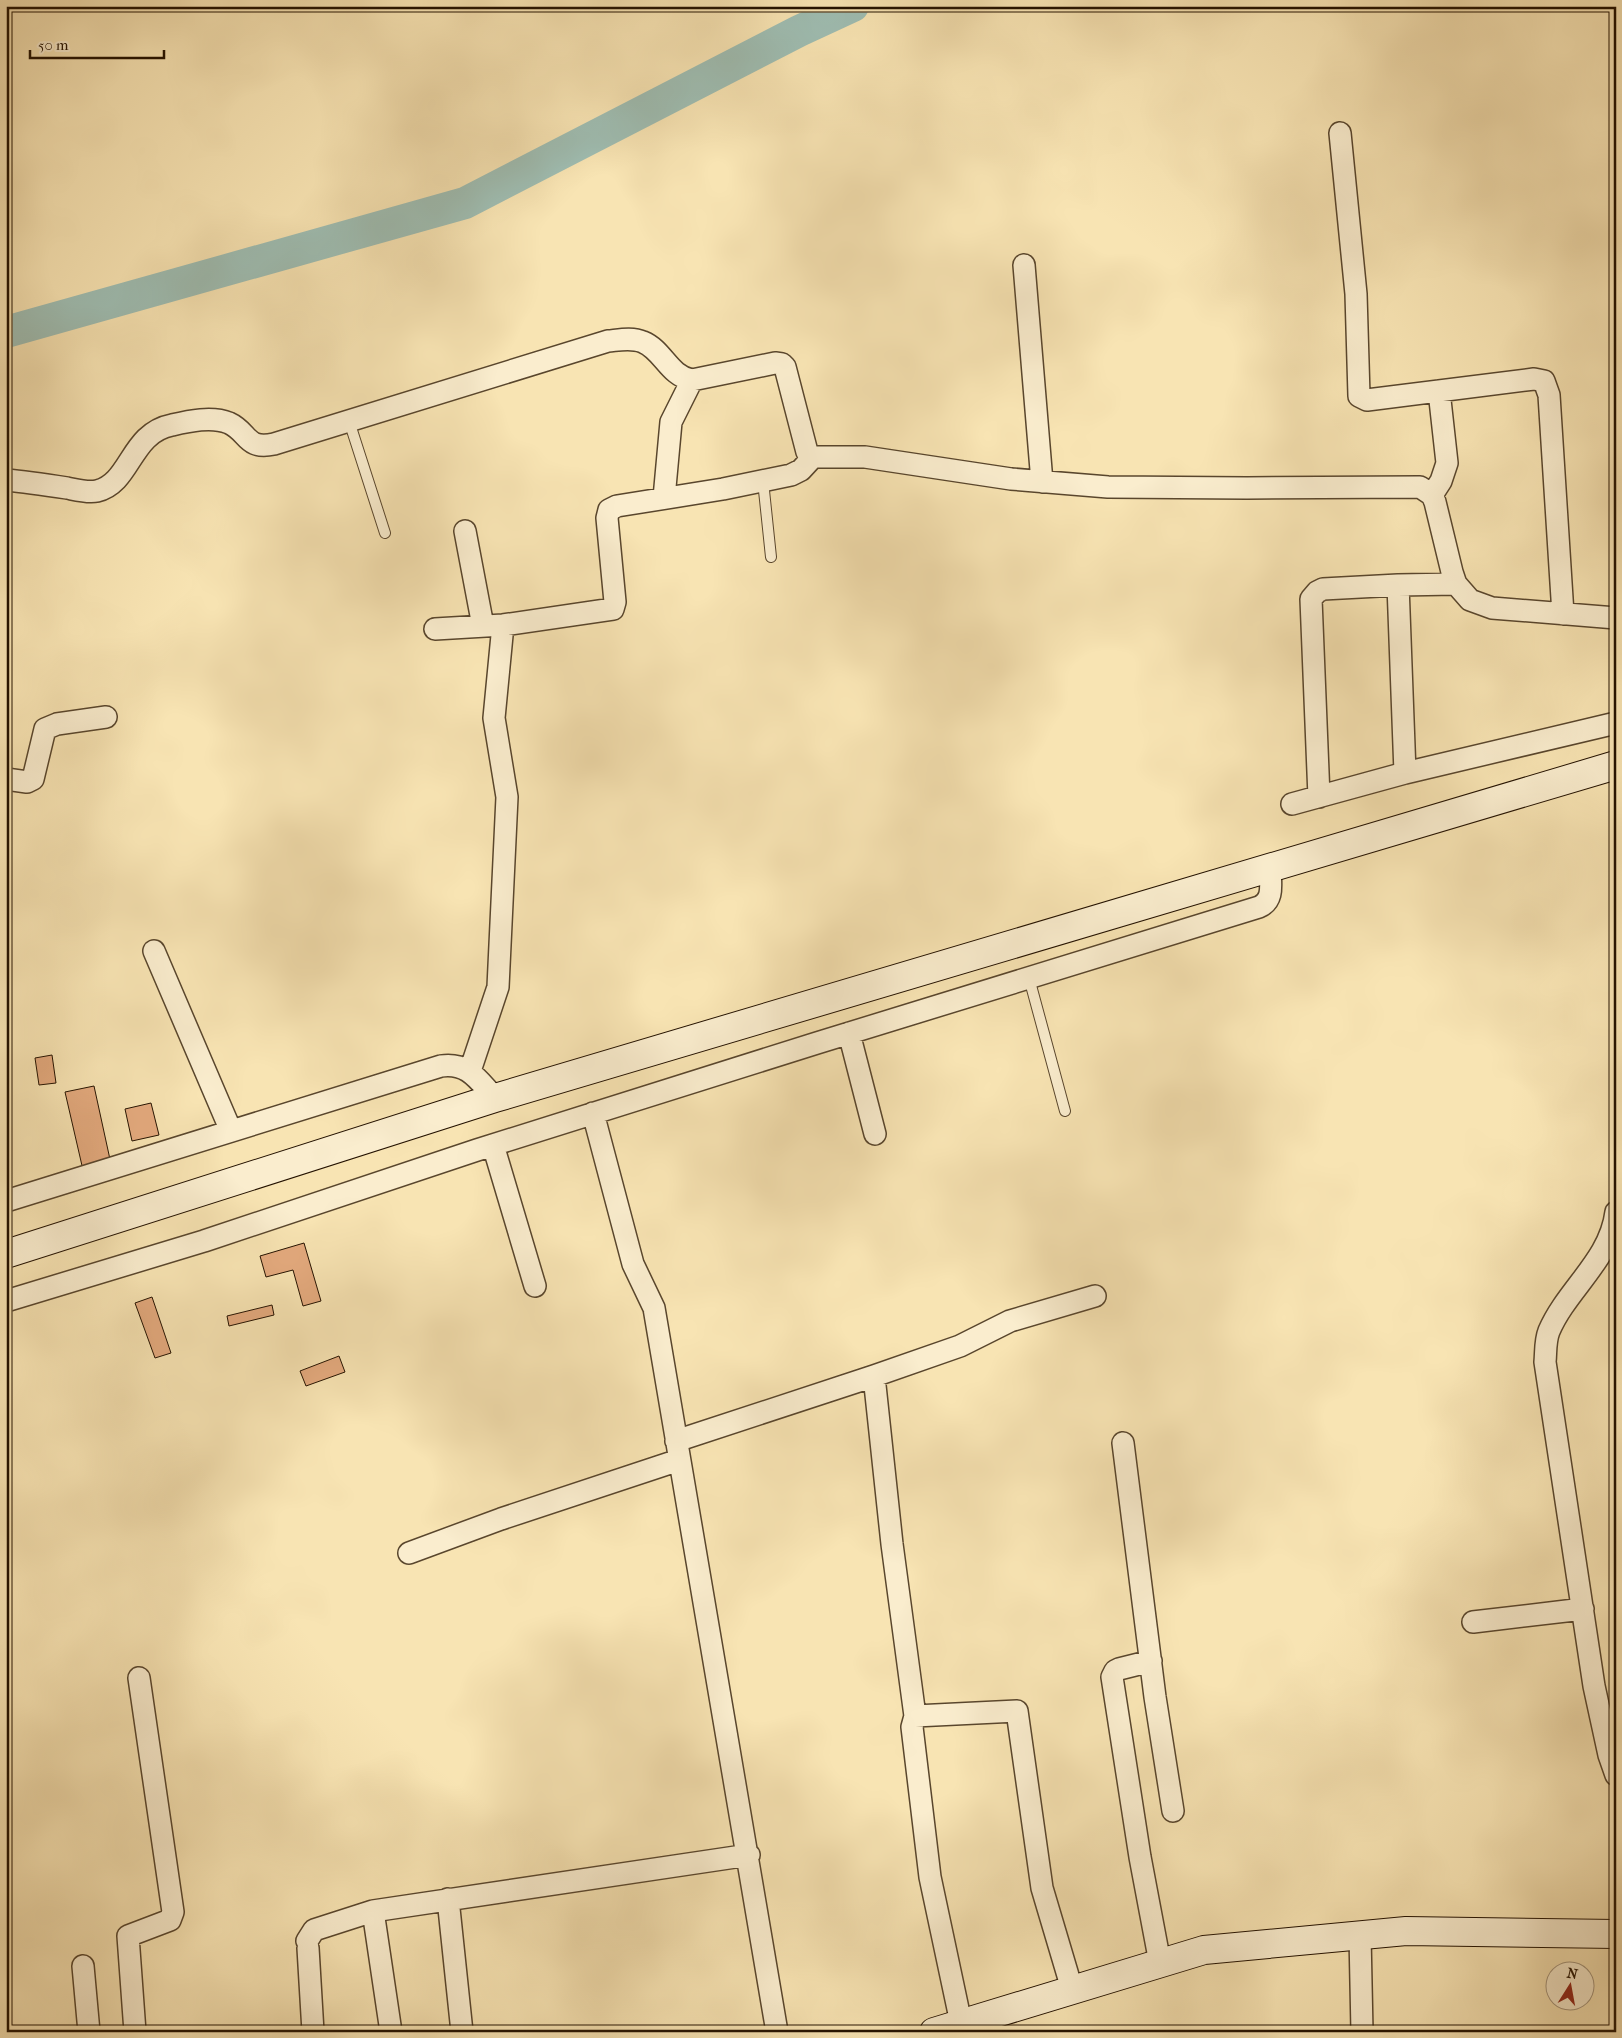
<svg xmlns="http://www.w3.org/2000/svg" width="1622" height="2038" font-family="'IM FELL French Canon',serif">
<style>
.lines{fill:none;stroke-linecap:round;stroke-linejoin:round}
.river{stroke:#9fbeb3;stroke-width:32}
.building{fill:#e4aa7e;stroke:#241200}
.lane-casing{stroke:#59462d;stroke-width:12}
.street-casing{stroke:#59462d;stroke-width:24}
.secondary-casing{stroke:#241200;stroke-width:30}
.lane{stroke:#faedce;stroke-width:10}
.street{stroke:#faedce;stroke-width:21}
.secondary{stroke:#faedce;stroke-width:28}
</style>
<rect width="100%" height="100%" fill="#f8e4b3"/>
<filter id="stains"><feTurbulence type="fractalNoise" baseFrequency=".004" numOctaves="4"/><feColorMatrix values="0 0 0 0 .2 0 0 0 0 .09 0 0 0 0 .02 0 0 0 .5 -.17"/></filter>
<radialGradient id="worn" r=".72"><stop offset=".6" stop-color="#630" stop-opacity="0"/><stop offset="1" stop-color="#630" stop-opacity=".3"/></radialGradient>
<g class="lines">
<path class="river" d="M6,332l459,-129 334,-172 54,-25"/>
</g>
<path class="building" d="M52,1055l4,28 -17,2 -4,-27z
M94,1086l17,78 -28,6 -18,-78z
M151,1103l8,32 -27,6 -7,-32z
M304,1243l17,58 -18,5 -10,-36 -27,7 -6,-21z
M152,1297l19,56 -16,5 -20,-55z
M272,1305l2,10 -45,11 -2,-10z
M339,1356l6,16 -39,14 -6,-15z"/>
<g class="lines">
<defs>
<path id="lane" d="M349,421l36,112
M763,481l8,76
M1029,978l36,133"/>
<path id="street" d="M1340,133l16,161 3,102 8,4 167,-21 10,2 5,14 14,219
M1024,265l18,217
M6,480c21,2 41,5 61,8 10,2 21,5 30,3 34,-8 33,-58 75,-66 17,-4 40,-9 57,-2 20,9 16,27 45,21l334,-103c11,-1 24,-4 35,1 20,8 26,34 49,38l83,-17 7,1 3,3 22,85 6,5h52l146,22 97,8 139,1 173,-1 12,8 3,7 17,70 4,12 14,16 22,8 124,10
M1432,495l9,-14 6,-18 -8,-72
M664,498l7,-76 21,-42
M465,531l18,95
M1398,585l7,188
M435,629l68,-4 110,-16 2,-7 -8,-84 2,-8 8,-4 106,-17 68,-14 10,-5 12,-13
M6,779l21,3 6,-3 12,-50 12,-5 49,-7
M1319,797l-8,-198 6,-7 6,-3 75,-4 58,-1
M1292,804l113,-31 211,-50
M154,951l77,180
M849,1033l26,101
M470,1071l28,-84 9,-190 -13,-79 9,-93
M593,1113l40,151 21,44 123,724
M493,1145l42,141
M6,1201l435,-135c27,-4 37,14 54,32
M1616,1212c-6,48 -49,77 -67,119 -4,10 -3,21 -4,31l49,324 15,69 7,20
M6,1301l198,-60 273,-91 340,-107 442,-136c16,-7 11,-24 11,-39
M874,1376l18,168 23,172 -3,11 18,150 31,146
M676,1441l198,-65 86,-30 50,-25 85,-25
M1123,1443l32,254 18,114
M409,1553l92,-34 178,-59
M1473,1622l110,-13
M1151,1661l-32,8 -4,2 -3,6 28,180 20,106
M915,1716l102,-5 25,177 30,101
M448,1899l14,133
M373,1911l18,121
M1360,1935l2,97
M307,1941l7,-11 59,-19 376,-56
M308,1948l5,84
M83,1966l6,66
M135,2032l-7,-96 42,-16 3,-8 -34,-234"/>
<path id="secondary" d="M6,1254l489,-156 1121,-333
M934,2032l270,-82 202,-19 210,3"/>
</defs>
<use href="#lane" class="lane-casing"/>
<use href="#street" class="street-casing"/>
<use href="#secondary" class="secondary-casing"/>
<use href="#lane" class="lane"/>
<use href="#street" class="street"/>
<use href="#secondary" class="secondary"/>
</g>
<rect width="1622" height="2038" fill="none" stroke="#f8e4b3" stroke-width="25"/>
<rect x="8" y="8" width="1607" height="2023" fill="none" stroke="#241200" stroke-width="2.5"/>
<rect x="12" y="12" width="1597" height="2013" fill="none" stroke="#241200"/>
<g transform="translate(1570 1986) rotate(11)"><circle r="24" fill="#faedce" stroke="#a4957c"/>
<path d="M0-4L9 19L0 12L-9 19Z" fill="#8f2418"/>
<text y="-8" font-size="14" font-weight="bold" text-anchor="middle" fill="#241200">N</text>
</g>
<path d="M30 50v8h134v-8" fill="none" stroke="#241200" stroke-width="2.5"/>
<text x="38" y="50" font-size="15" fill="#241200" stroke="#faedce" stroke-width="4" paint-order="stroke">50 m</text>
<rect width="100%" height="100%" filter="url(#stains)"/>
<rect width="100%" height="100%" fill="url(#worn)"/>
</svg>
